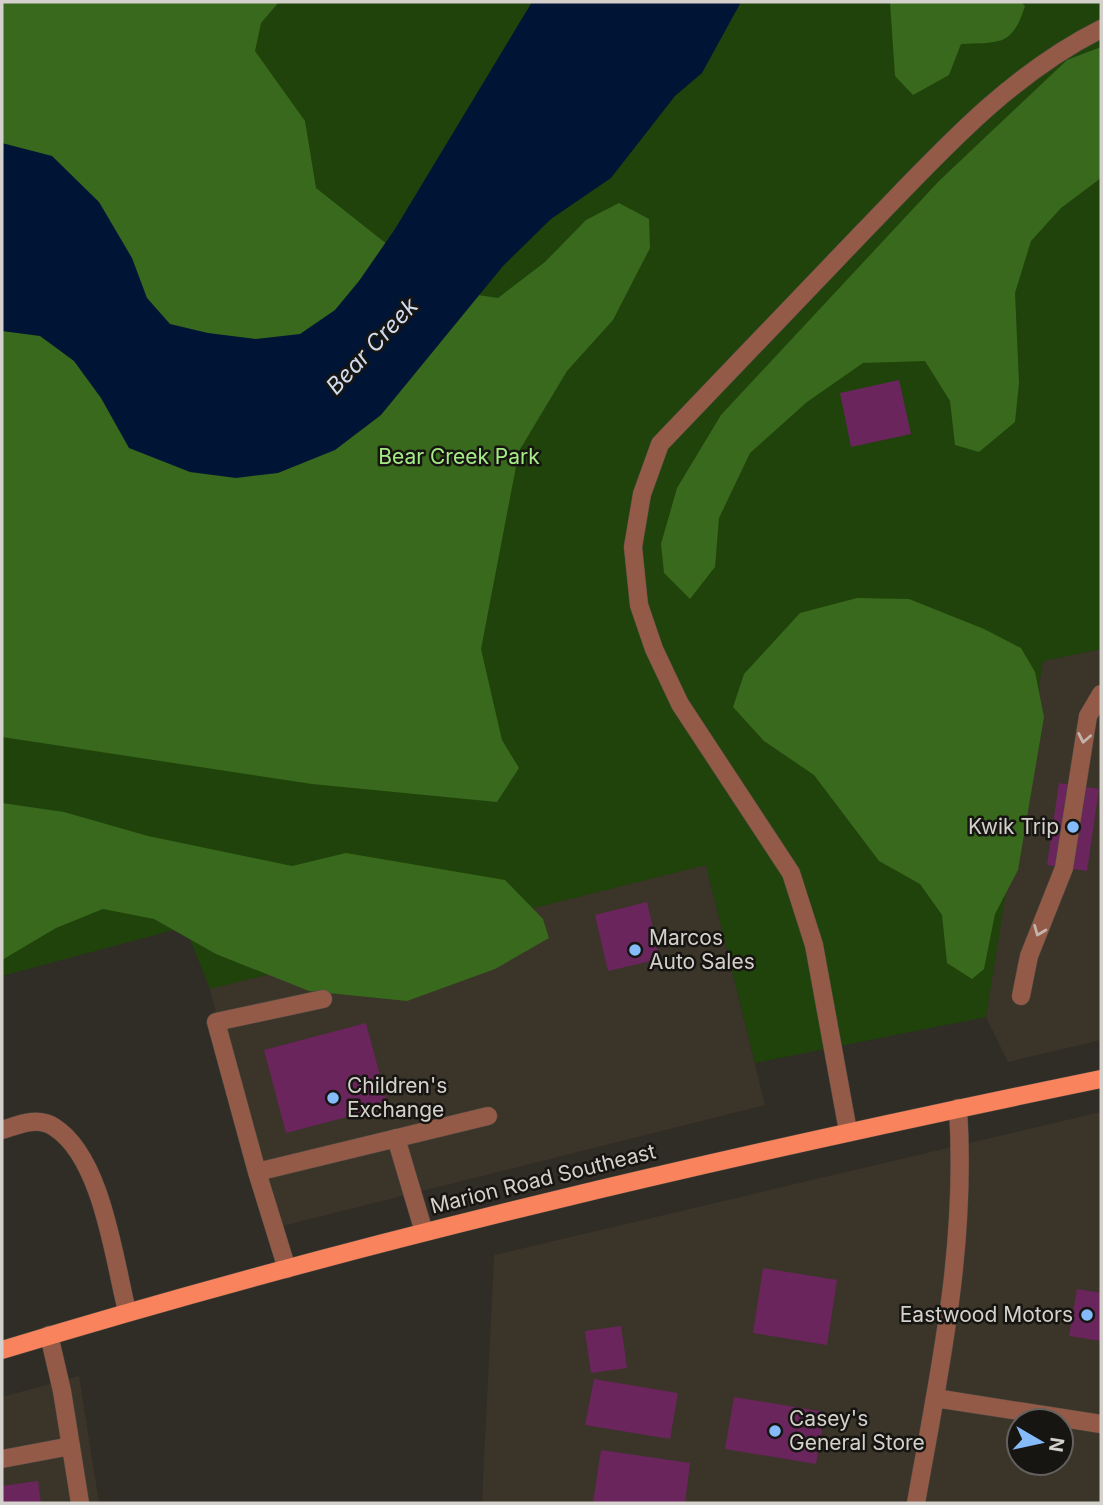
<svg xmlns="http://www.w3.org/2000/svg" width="1103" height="1505" font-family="Inter,sans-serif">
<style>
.built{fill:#3b3529;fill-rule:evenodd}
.green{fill:#20430b}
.forest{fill:#38691c}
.water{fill:#001536}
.building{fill:#6a255c}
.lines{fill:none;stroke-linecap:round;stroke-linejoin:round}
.minor-casing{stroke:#4e4a44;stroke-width:19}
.major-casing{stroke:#4e4a44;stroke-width:19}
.minor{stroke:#935a47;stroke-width:18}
.major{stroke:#f8835c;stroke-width:18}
.oneway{stroke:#c4b3ac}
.poi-dot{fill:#86bbfb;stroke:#171512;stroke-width:2.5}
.labels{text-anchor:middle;stroke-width:5;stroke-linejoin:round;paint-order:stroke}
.park-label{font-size:21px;fill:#a6ec86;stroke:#171512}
.poi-label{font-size:21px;fill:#d4d1cd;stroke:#171512;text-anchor:start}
.street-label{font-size:21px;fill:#d4d1cd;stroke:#171512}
.water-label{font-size:23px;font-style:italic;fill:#cfdcf0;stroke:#171512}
</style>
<rect width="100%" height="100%" fill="#302c26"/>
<path class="built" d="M1101,649v391l-93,22 -22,-45 57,-356z
M706,865l59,240 -495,124 -60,-240z
M1101,1112v391h-619l12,-248zM1019,1421h42v42h-42z
M79,1376l20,127h-97v-106z"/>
<path class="green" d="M2,2h1099v647l-58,12 -57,356 -231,46 -49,-198 -496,124 -25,-62 -183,49z"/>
<path class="forest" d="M2,2h277l-18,21 -6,28 50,70 11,67 129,102 53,8 47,-36 41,-42 33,-17 30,16 1,29 -37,72 -46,51 -48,80 -38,198 21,91 17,28 -22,34 -185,-18 -310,-47z
M890,2h131l4,4c-13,41 -25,36 -64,38l-12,31 -36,20 -18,-19z
M1101,47v131l-40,30 -30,33 -16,52 4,90 -4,39 -36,30 -24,-7 -5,-44 -25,-40 -62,2 -56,39 -57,51 -31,65 -4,49 -25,32 -26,-26 -3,-29 16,-56 44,-73 218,-234 128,-121z
M857,598l52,1 75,30 37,19 14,24 9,45 -26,153 -23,44 -11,55 -12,10 -25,-16 -5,-48 -22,-31 -41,-23 -65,-86 -50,-34 -31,-34 11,-33 56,-61z
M2,803l62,9 84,24 144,30 54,-13 159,27 38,39 6,19 -54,31 -88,32 -98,-10 -93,-37 -62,-35 -51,-10 -47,19 -54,32z"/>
<path class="water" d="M532,2h209l-39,71 -27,23 -64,82 -60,41 -48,47 -122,149 -46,35 -57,23 -42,5 -46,-6 -61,-24 -28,-50 -27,-37 -34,-25 -38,-5v-188l50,13 47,46 33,56 15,40 23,26 38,9 48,6 44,-5 35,-24 24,-29 36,-52z"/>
<path class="building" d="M899,380l12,54 -60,13 -11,-54z
M1059,783l40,6 -12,82 -40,-6z
M647,902l13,57 -52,12 -13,-56z
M366,1023l22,83 -102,27 -22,-83z
M763,1268l74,12 -10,65 -74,-12z
M1077,1289l24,4v48l-32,-5z
M621,1326l6,42 -36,5 -6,-42z
M594,1379l84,14 -8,46 -85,-14z
M734,1397l91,15 -9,52 -91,-15z
M601,1450l89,13 -5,40h-92z
M38,1481l3,22h-39v-17z"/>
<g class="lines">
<defs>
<path id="minor" d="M1021,996l8,-40 35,-88 24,-152 13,-22
M323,999l-107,23 41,150 231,-56
M2,1130c16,-5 36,-14 52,-3 48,30 60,132 73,184
M848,1131l-34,-186 -23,-72 -111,-169 -26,-55 -15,-44 -6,-58 9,-53 18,-50c67,-70 134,-140 201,-210 74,-76 144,-157 240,-205
M396,1138l28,94
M257,1172l30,97
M49,1335l13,56 18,112
M935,1398l166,26
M2,1459l69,-13
M916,1503c24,-135 51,-257 42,-395"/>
<path id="major" d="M2,1350c361,-110 729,-195 1099,-271"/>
</defs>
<use href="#minor" class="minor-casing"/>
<use href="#major" class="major-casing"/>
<use href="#minor" class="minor"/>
<use href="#major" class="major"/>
</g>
<defs><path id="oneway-chevron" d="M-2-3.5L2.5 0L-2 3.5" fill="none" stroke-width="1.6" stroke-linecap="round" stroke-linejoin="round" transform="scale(1.75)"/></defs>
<g class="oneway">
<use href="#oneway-chevron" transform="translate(1084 738) rotate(101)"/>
<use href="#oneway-chevron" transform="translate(1039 931) rotate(112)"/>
</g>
<g class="poi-dot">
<circle cx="1073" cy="827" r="7"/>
<circle cx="635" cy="950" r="7"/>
<circle cx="333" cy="1098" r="7"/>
<circle cx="1087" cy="1315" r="7"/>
<circle cx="775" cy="1431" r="7"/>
</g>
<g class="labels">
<g class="park-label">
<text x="459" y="464">Bear Creek Park</text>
</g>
<g class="poi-label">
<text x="1059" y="834" text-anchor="end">Kwik Trip</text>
<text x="649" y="945">Marcos<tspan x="649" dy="24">Auto Sales</tspan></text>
<text x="347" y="1093">Children's<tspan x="347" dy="24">Exchange</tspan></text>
<text x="1073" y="1322" text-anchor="end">Eastwood Motors</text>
<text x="789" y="1426">Casey's<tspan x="789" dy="24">General Store</tspan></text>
</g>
<g class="street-label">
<text transform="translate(543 1179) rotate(-14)" y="7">Marion Road Southeast</text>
</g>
<g class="water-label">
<text transform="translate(372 346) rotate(-47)" y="8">Bear Creek</text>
</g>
</g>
<rect width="1103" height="1505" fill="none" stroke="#d4d1cd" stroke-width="7"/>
<g transform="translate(1040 1442) rotate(99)"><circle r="33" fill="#171512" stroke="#63605d" stroke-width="2"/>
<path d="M0-5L12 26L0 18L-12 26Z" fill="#86bbfb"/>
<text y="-10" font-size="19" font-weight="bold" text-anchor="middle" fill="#d4d1cd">N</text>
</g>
</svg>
